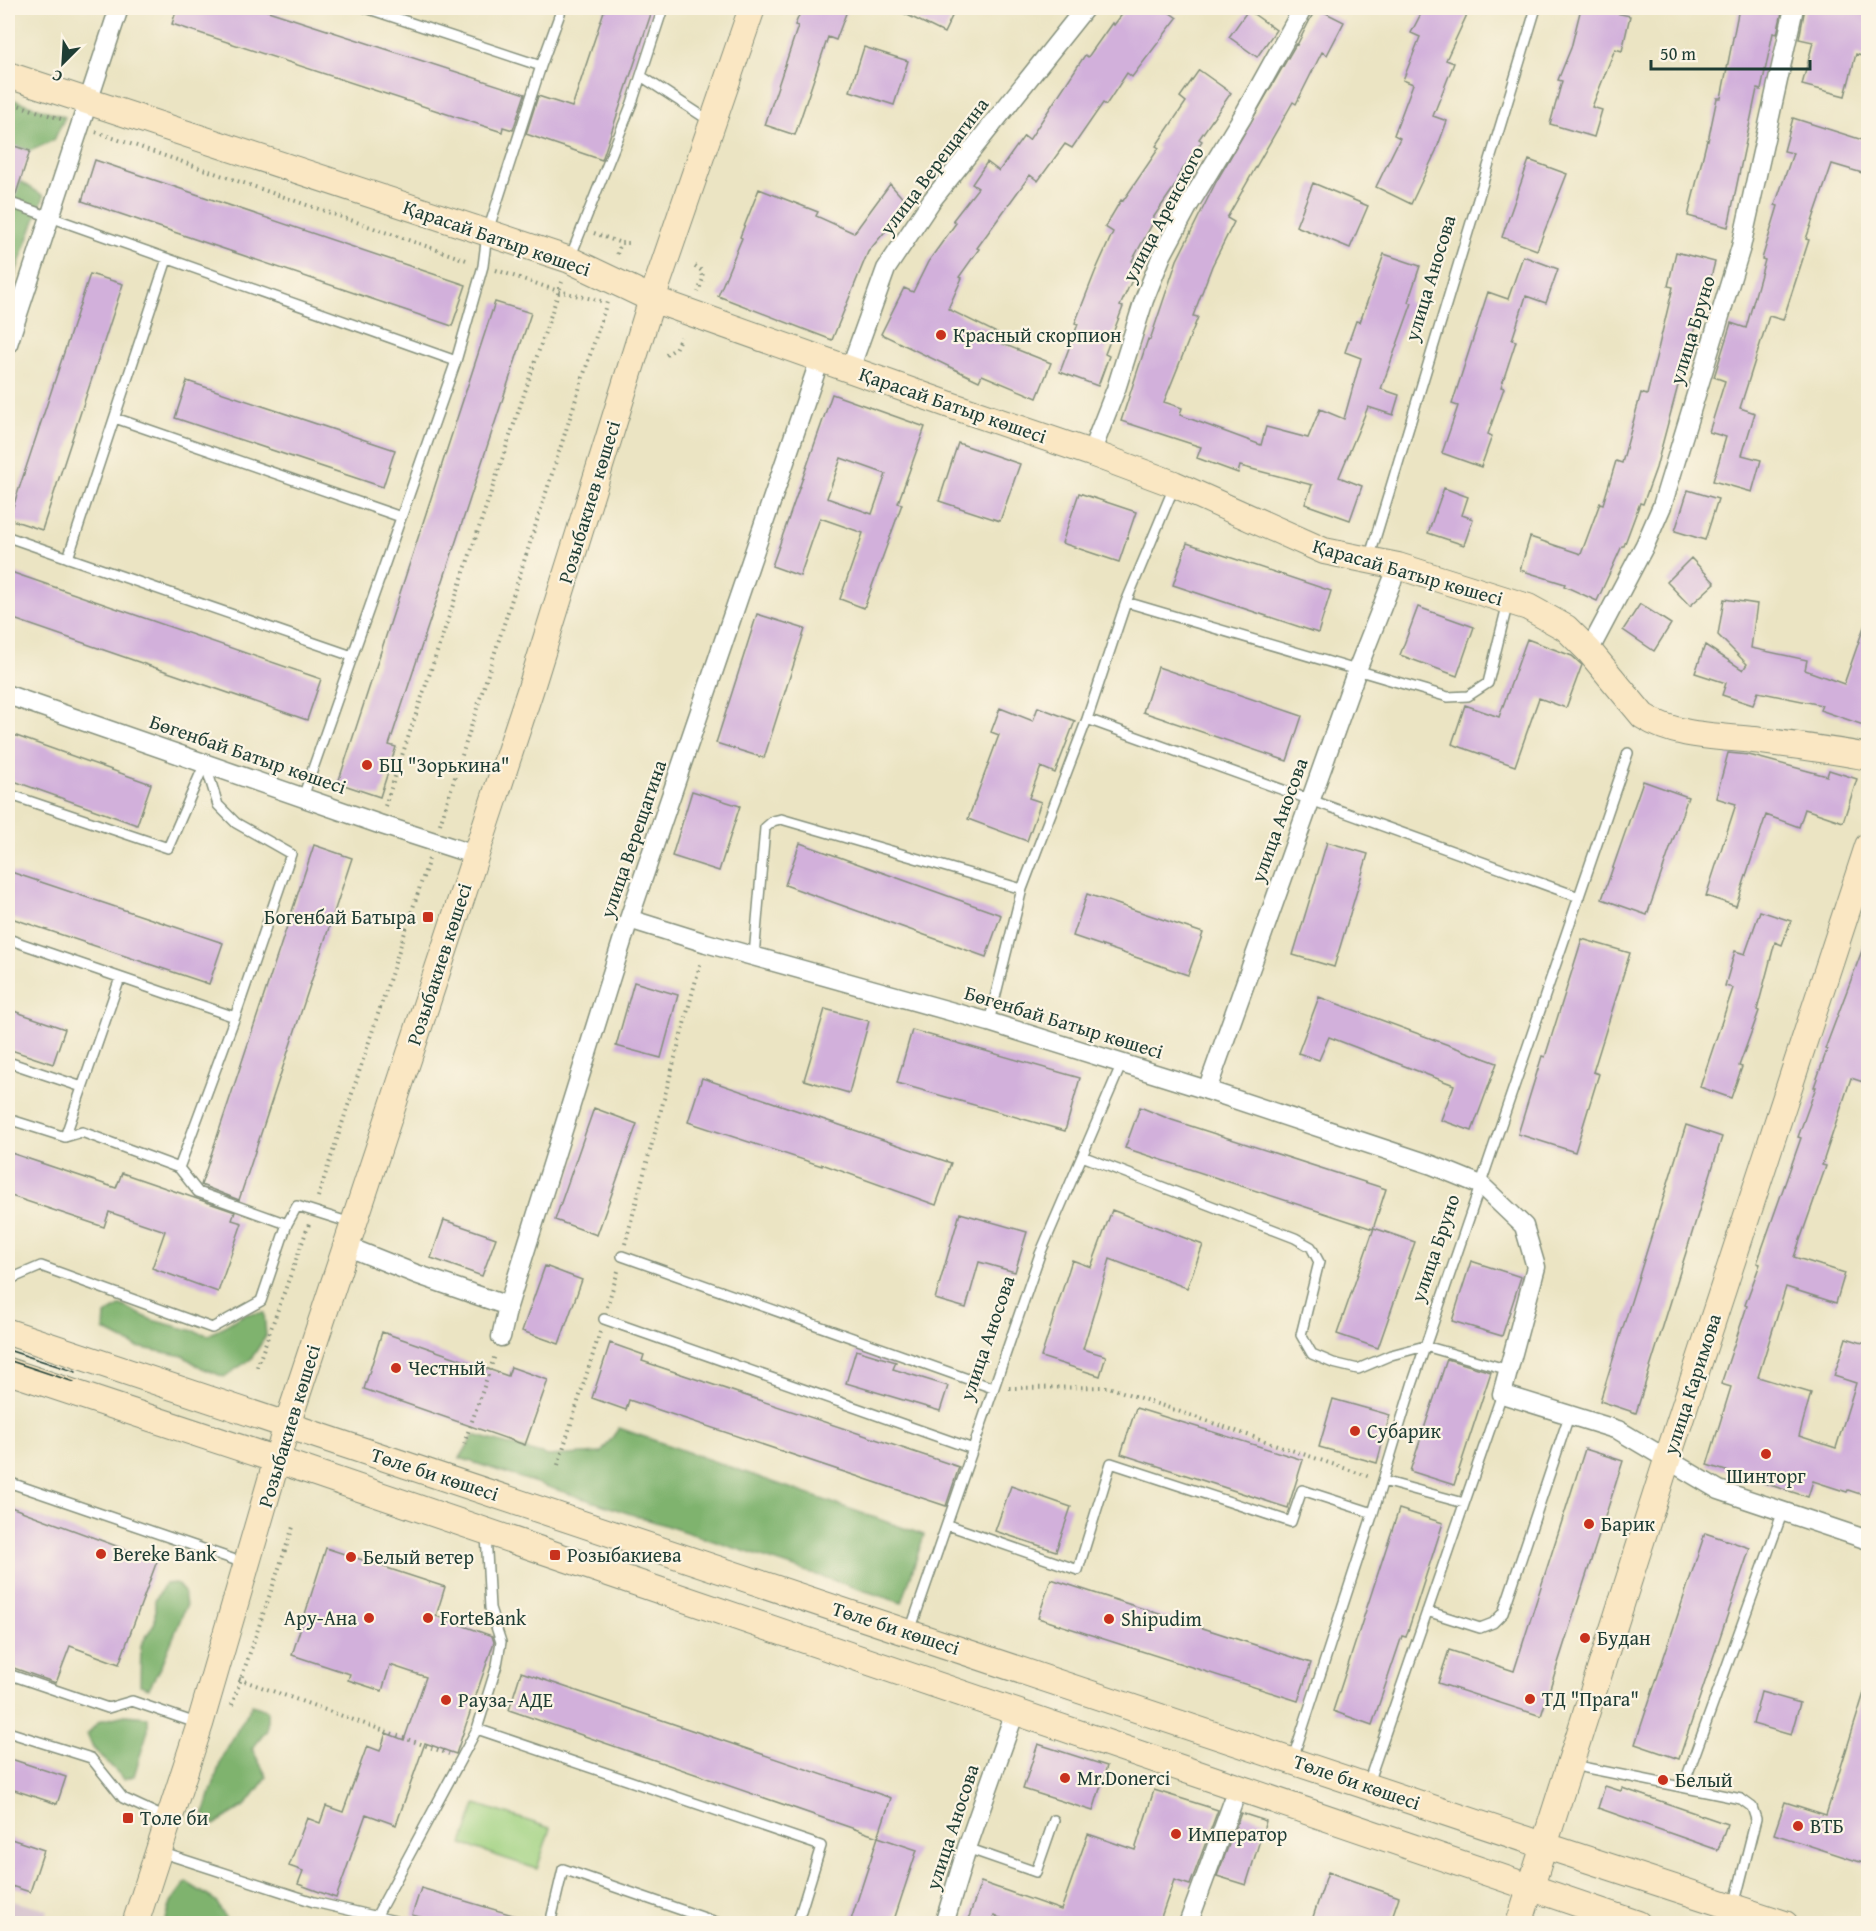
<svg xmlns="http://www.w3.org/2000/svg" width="1876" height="1931" font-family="'Gentium Book Plus',serif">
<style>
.industrial{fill:#d1bdcc}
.green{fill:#9fd180;stroke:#5f875a;stroke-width:1.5}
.forest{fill:#7fb36e;stroke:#4f7851;stroke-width:1.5}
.building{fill:#d2b0db;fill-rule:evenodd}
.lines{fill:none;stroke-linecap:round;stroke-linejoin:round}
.lane-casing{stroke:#85907c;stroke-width:12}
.street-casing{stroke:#85907c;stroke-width:21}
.secondary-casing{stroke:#85907c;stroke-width:28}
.path{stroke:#85907c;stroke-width:4;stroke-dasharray:1.5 4.5;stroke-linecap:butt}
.lane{stroke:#fff;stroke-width:9}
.street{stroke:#fff;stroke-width:18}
.secondary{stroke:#fae7c3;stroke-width:26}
.tram{stroke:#1f3d34;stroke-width:1.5}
.poi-dot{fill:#c8321e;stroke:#fcf5e5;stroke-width:2}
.labels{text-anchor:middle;stroke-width:4.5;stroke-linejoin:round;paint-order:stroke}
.street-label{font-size:20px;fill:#1f3d34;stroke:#fcf5e5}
.poi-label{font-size:20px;fill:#1f3d34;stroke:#fcf5e5;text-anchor:start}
</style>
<rect width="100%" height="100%" fill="#fcf5e5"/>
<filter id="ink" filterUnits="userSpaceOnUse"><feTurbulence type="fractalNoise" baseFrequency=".0167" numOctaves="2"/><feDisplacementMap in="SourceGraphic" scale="12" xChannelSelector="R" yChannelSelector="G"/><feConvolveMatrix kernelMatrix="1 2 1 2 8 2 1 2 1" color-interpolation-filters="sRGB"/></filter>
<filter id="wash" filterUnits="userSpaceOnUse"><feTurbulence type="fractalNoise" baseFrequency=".008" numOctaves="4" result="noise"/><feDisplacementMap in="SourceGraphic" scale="24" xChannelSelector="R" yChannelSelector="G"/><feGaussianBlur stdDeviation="1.35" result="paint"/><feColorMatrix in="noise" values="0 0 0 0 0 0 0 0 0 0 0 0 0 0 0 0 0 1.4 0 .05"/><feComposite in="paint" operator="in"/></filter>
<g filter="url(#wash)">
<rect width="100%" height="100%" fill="#ebe4c3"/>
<path class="industrial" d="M8,1900l40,10 -4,13h-36z"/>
<path class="green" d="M476,1804l74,24 -13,41 -75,-25z"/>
<path class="forest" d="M8,98l57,19 -11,23 -24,11 -22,-7z
M8,177l12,4 24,15 -36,97z
M121,1305l31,15 57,15 36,-21 19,-1 2,23 -15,23 -27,18 -24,-10 -17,-11 -46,-9 -33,-17 1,-15z
M619,1428l305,107 -22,68 -442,-145 14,-23 74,21 53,-3z
M176,1583l8,9 2,14 -22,54 -15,28 -9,-3 1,-40 14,-23v-22l10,-16z
M252,1705l15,5v20l-15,19 15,28 -21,28 -32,20 -10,-11 18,-57z
M125,1715l23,2v13l-14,46 -10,3 -31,-31 -6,-14 13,-13z
M186,1882l30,19 12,22h-63l6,-21z"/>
<g id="blocks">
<path class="building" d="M177,8h82l266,86 -12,36 -10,-3 -1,5 -330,-108z
M605,8h48l-51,152 -76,-26 12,-38 34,11z
M802,8h46l-12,32 -8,-3 -33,98 -30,-10 33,-99 -3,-1z
M893,8h63l-12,25z
M1127,8h36l14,10 -45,59 -5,-4 -21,32 -3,-2 -31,45 -7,-4 -27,37 -8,-6 -53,73 2,1 -20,28 3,1 -14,31 53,26 -3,7 53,21 -14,35 -55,-23 -3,6 -98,-47 23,-46 9,4 15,-30 28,-39 -3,-3 25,-32 -6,-4 15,-22 12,9 25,-35 5,4 56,-85 3,2 24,-34 2,2z
M1316,8l28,14 -17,33 -5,-3 -26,52 -3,-2 -66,116 7,4 -22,44 -19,50 5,1 -34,85 18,6 -2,7 81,30 5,-18 42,11 12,-29 24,10 17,-61 -16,-6 11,-31 4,1 24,-68 36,12 -12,36 4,1 -31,86 18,6 -6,20 -25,-8 -29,70 23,9 -12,34 -45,-16 7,-19 -72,-19 -2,7 -41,-15 4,-11 -80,-26 27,-82 2,1 27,-80 39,-78 80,-138 1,1z
M1424,8h46l-24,52 8,3 -21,53 14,5 -11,30 -25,53 -35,-17 24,-49 -6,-3 19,-51 -10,-4 17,-43 -9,-4z
M1581,8h12l37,8 -8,35 -7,-2 -23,58 10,3 -8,27 -44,-13 12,-43 -4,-1 13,-32z
M1739,8h44l-6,26 -4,-1 -12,57 -4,-1 -29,138 -40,-11 19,-76 1,1 9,-43h4z
M1805,8h64v51l-13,-5 -11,42 -43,-11 11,-43 -14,-3z
M1248,10l28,20 -19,27 -28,-20z
M864,47l44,14 -14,44 -44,-14z
M1199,70l32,23 -32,46 3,2 -25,37 2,2 -26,38 2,1 -23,42 7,4 -19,41 3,1 -18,47 4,2 -11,30 -38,-14 18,-48 -3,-1 20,-51 18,-40 -8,-5 16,-27 2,1 36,-53 -3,-2 30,-44 -6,-5z
M1793,118l76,24v33l-37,-11 -26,75 3,1 -26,80 -14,-4 -29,92 15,5 -13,42 19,5 -9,32 -39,-11 13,-44 -17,-5 16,-51 -11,-4 17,-54 15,5 19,-68 -3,-1 16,-53 -3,-1 18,-52 -9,-2z
M8,144l22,7 -15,46 -7,-2z
M95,160l371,125 -14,41 -370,-125z
M1529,160l38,14 -30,76 -35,-13z
M1313,183l55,23 -18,42 -54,-22z
M890,184l18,20 -40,48 -36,88 -114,-44 24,-58 -2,-1 19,-48 59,23 -2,4 38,17z
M1676,252l39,10 -9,34 -3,-1 -21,83h-2l-24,90 -13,36 -3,-1 -16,43h-2l-25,55 -33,-15 1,-2 -45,-14 10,-33 51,17 19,-51 3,1 13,-43 6,2 19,-70 6,2 26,-108 -5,-1z
M1523,256l35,13 -12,34 -20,-7 -14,44 4,1 -15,46 3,1 -16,46 4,2 -11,31 -39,-14 16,-47 -6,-2 36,-112 20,7z
M90,274l33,10 -81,246 -33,-11z
M495,302l36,11 -142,432 7,2 -16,50 -42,-14z
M187,381l208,69 -12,37 -208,-69z
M832,394l93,33 -27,76 4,1 -38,104 -24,-9 23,-66 -43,-15 -20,58 -28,-10zM841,458l45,16 -14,40 -45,-16z
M958,443l62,21 -20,57 -61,-20z
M1444,488l24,9 -6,18 11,4 -9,26 -36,-12z
M1688,490l30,9 -13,41 -30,-9z
M1079,493l57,19 -17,50 -57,-19z
M1187,543l144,48 -13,42 -145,-48z
M1691,558l24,25 -25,23 -23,-24z
M8,571l313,108 -14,41 -299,-103z
M1724,599l33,5 -6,44 56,12 -2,10 39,14 22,-63h3v106l-49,-17 2,-5 -64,-13 -5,13 -31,-10 4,-12 -31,-10 10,-28 38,25 4,-6 -29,-29z
M1640,604l31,20 -17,27 -31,-21z
M1418,607l56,20 -17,49 -57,-21z
M757,614l48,15 -41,129 -48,-15z
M1527,639l45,17 10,9 -16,43 -27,-10 -24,68 -63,-22 13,-39 34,12z
M1158,667l144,49 -15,45 -144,-49z
M1038,707l37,14 -20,52 -14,-6 -12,31 12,4 -14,39 -59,-22 31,-84 -8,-3 9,-24 33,13z
M8,733l143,51 -14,41 -129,-46z
M1728,753l21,2 78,21 2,-6 28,9 -14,43 -38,-13 -6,18 -33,-12 -30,91 -30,-10 30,-92 -20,-6z
M1643,781l45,16 -41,118 -45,-16z
M692,791l48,15 -21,65 -47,-15z
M1327,842l41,12 -34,113 -41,-12z
M800,843l201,72 -15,42 -201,-72z
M314,845l38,13 -113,342 -38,-15z
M8,871l215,72 -14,41 -201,-67z
M1087,894l116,39 -15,42 -115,-39z
M1760,911l31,10 -9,24 -7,-3 -18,68 2,1 -20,55 3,1 -11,31 -31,-11 33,-99 -8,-2 10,-35 10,3z
M1582,939l48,14 -37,119 6,2 -24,78 -57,-18 24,-78 3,1z
M1866,940h3v144l-18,-6 -29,87 4,1 -32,91 51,16 -9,30 -50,-16 -28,90 53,16 -12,43 37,12 20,-65 -22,-7 12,-38 23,7v152l-21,-7 -1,2 -34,-11 -5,16 -101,-32 24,-78 -10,-3 26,-78 -2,-1 15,-41 -3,-1 44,-125 -3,-1 18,-50h-2l13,-37 -2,-1z
M634,982l44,13 -17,63 -45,-12z
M1319,997l178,66 -25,68 -31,-11 13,-35 -125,-48 -10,23 -21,-7z
M8,1009l57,20 -12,35 -45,-15z
M825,1009l44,12 -20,72 -45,-13z
M912,1030l168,48 -15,53 -168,-48z
M702,1078l249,85 -15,42 -114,-41v2l-134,-44z
M1140,1107l32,13 214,69 -13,40 -248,-81z
M594,1108l43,16 -40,111 -42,-15z
M1686,1125l36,12 -86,276 -36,-12z
M8,1152l108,36 6,-15 113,39 -3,8 10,3 -24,69 -66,-24 13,-37 -56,-19 -5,15 -96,-32z
M1112,1210l91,35 -16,43 -77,-29 -27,90 23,7 -6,20 -59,-19 31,-97 19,7z
M960,1213l67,19 -12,40 -36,-10 -13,46 -31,-9z
M444,1220l52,18 -14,38 -51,-18z
M1374,1228l41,14 -37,106 -41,-14z
M1471,1261l50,16 -19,59 -50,-15z
M545,1266l37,14 -23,64 -37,-13z
M382,1332l126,44 3,-9 37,13 -23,65 -161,-56z
M610,1343l34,12 -2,6 317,106 -13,39 -317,-106 -3,10 -34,-12z
M856,1350l40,12 -3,7 55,17 -8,25 -94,-28z
M1447,1359l44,13 -37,113 -44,-14z
M1333,1399l57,16 -13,48 -58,-16z
M1136,1408l167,52 -15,48 -167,-54z
M1585,1449l38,12 -82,255 -103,-33 11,-33 65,21z
M1011,1486l60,21 -15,44 -61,-20z
M8,1506l149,55 -38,103 -49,-18 -14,37 -48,-17z
M1399,1509l44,14 -37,114 -4,-1 -30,89 -39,-14z
M1705,1533l45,15 -71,211 -44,-15z
M326,1548l119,39 -9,29 56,20 2,6 -38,112 -31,-11 -29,82 -30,-11 -30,84 -38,-14 5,-13 -14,-5 18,-48 13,5 6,-17 17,6 24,-66 13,5 6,-18 18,7 22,-63 -36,-12 -8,26 -34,-11 2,-6 -58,-19z
M1051,1579l260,84 -13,38 -260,-83z
M521,1672l370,126 -13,39 -369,-127z
M1761,1692l39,11 -9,32 -38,-11z
M1864,1693h5v172l-95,-31 11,-32 41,13z
M1038,1744l69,22 -14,45 -70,-22z
M8,1758l58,19 -9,27 -49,-16z
M1605,1786l16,5 1,-3 105,36 -9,26 -120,-42z
M1154,1790l64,20 -28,75 -16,-5 -15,43h-143l-22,-7 -3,7h-24l14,-41 80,28 27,-76 47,16z
M1241,1813l25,8 -20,64 -29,-9z
M878,1837l39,13 -24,73h-43z
M8,1838l36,12 -14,42 -22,-7z
M1328,1872l71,25 -9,26h-79z
M421,1888l105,31 -1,4h-83l-30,-8z"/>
</g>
</g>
<g filter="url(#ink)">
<use href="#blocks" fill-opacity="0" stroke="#85907c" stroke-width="1.5"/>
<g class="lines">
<defs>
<path id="lane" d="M366,8l175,58 21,-58
M641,76l69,45
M8,202l448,159 -153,436
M570,258l62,-155 31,-95
M456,361l27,-95 4,-32 54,-168
M115,418l286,99
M8,537l344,119
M68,558l99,-299
M1369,559l167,-551
M1126,602l322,95 20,-1 20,-13 20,-81
M1087,719l492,178
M8,794l160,54 37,-85 13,42 18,18 55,31 -56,163 -56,151
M8,939l227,78
M754,956l11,-128 8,-7 8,-2 241,70
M989,1022l33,-133 65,-170 39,-117 48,-115
M8,1062l74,25
M8,1119l57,18 17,-5 97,36 19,24 89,32
M65,1137l55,-159
M1082,1156l213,82 16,9 8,15 -18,73 11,19 21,9 25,6 33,-14 34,-9 84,24
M622,1256l371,132
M8,1280l33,-14 171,62 49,-27 26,-77 10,-18 54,17
M604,1319l369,130
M1383,1481l81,22
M8,1482l236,81
M948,1525l130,45 33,-107 180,59 11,-32 71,23
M1427,1611l53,17 13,-5 10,-10 66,-197
M910,1631l130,-377 82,-191
M8,1674l100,34 24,-7 67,23
M477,1729l20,-64 4,-23 -11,-34 -4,-74
M8,1732l83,26 32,40 45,21
M1293,1758l80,-245 39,-128 216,-632
M1572,1765l169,34 11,8 4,12 -22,87
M1367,1786l135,-392
M1683,1787l100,-276
M967,1848l69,24 18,-52
M160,1852l154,50 94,22
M376,1924l1,-9 100,-186 344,117 -24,78
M550,1924l13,-55 159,55"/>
<path id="street" d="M8,344l111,-336
M850,369l36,-100 46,-69 153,-192
M1091,453l25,-64 28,-89 18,-45 28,-52 53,-87 60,-108
M1589,651l56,-106 17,-39 79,-259 53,-239
M8,695l371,129 96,31
M629,919l77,24 283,79 218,68 225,75 49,20 43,41 12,41 -34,127 116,36 101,60 149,50
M1207,1090l150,-420 41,-104
M346,1246l70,28 92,32
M501,1337l7,-31 121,-387 191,-560
M944,1924l23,-76 48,-136
M1188,1924l50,-136"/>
<path id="secondary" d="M8,75l562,185 82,39 301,107 138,47 83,31 150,67 74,15 130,41 38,21 23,23 54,65c33,21 73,20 111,24 38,5 77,10 114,17
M8,1332l1535,513 242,79
M8,1371l269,89 1361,464
M135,1924l65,-200 87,-299 243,-734 122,-392 100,-291
M1519,1924l148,-464 201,-614"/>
</defs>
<use href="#lane" class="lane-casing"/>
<use href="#street" class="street-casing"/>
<use href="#secondary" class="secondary-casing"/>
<path class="path" d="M8,102l56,18
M96,132l373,129
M594,233l27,10
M617,254l4,-11h8
M695,266l7,5 1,8 -5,13
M496,270l62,21 43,10
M666,355l9,-6 6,-12
M385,806l177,-524
M440,824l167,-522
M318,1197l111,-338
M625,1244l76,-283
M607,1307l12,-39
M257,1367l52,-143
M1009,1388l99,-1 262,90
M464,1444l31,-89
M558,1465l42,-133
M239,1679l210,75
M232,1705l62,-181"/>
<use href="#lane" class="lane"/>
<use href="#street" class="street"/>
<use href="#secondary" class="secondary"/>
<path class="tram" d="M8,1350l68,22
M8,1360l66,22"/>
</g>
</g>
<g class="poi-dot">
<circle cx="941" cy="335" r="6"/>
<circle cx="367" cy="765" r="6"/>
<rect x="422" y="911" width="12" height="12" rx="3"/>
<circle cx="396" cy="1368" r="6"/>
<circle cx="1355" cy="1431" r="6"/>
<circle cx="1766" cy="1454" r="6"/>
<circle cx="1589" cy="1524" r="6"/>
<circle cx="101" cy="1554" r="6"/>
<rect x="549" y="1549" width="12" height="12" rx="3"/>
<circle cx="351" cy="1557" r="6"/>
<circle cx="369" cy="1618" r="6"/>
<circle cx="428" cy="1618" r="6"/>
<circle cx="1109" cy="1619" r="6"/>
<circle cx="1585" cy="1638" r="6"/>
<circle cx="1530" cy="1699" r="6"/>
<circle cx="446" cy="1700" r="6"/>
<circle cx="1065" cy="1778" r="6"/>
<circle cx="1663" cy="1780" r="6"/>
<rect x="122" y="1812" width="12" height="12" rx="3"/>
<circle cx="1798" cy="1826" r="6"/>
<circle cx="1176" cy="1834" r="6"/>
</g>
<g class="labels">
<g class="street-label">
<text transform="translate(934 166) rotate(-53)" y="7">улица Верещагина</text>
<text transform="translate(1163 214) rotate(-62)" y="7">улица Аренского</text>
<text transform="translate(497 238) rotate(19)" y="7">Қарасай Батыр көшесі</text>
<text transform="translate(1430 278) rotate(-73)" y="7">улица Аносова</text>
<text transform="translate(1692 330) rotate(-73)" y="7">улица Бруно</text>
<text transform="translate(953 405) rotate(19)" y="7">Қарасай Батыр көшесі</text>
<text transform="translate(589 502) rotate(-73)" y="7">Розыбакиев көшесі</text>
<text transform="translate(1408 572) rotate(16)" y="7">Қарасай Батыр көшесі</text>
<text transform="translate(248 754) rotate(19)" y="7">Бөгенбай Батыр көшесі</text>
<text transform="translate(1279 820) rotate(-70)" y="7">улица Аносова</text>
<text transform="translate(633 839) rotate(-71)" y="7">улица Верещагина</text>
<text transform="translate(439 964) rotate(-72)" y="7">Розыбакиев көшесі</text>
<text transform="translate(1064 1022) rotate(17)" y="7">Бөгенбай Батыр көшесі</text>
<text transform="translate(1435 1248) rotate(-71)" y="7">улица Бруно</text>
<text transform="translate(987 1338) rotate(-71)" y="7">улица Аносова</text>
<text transform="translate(1692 1384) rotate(-72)" y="7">улица Каримова</text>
<text transform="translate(289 1426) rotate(-73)" y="7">Розыбакиев көшесі</text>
<text transform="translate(435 1474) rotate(18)" y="7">Төле би көшесі</text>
<text transform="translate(896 1628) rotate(18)" y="7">Төле би көшесі</text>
<text transform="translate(1357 1782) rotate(19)" y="7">Төле би көшесі</text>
<text transform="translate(952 1827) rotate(-72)" y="7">улица Аносова</text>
</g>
<g class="poi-label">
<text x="953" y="342">Красный скорпион</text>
<text x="379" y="772">БЦ "Зорькина"</text>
<text x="416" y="924" text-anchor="end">Богенбай Батыра</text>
<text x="408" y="1375">Честный</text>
<text x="1367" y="1438">Субарик</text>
<text x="1766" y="1483" text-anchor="middle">Шинторг</text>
<text x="1601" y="1531">Барик</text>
<text x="113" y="1561">Bereke Bank</text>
<text x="567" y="1562">Розыбакиева</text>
<text x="363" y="1564">Белый ветер</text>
<text x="357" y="1625" text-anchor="end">Ару-Ана</text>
<text x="440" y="1625">ForteBank</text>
<text x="1121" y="1626">Shipudim</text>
<text x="1597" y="1645">Будан</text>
<text x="1542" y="1706">ТД "Прага"</text>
<text x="458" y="1707">Рауза- АДЕ</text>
<text x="1077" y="1785">Mr.Donerci</text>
<text x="1675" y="1787">Белый</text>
<text x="140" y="1825">Толе би</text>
<text x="1810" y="1833">ВТБ</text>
<text x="1188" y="1841">Император</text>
</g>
</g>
<rect width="1876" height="1931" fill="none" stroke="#fcf5e5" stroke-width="30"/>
<g transform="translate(63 63) rotate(204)" stroke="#fcf5e5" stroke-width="4.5" paint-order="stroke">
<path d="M0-4.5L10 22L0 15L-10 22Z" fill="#1f3d34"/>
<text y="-9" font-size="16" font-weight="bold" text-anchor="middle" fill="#1f3d34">С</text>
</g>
<path d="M1651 60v9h159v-9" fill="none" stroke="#1f3d34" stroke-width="3"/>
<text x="1660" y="60" font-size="18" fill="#1f3d34" stroke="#fcf5e5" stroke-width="4.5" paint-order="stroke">50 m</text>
</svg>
